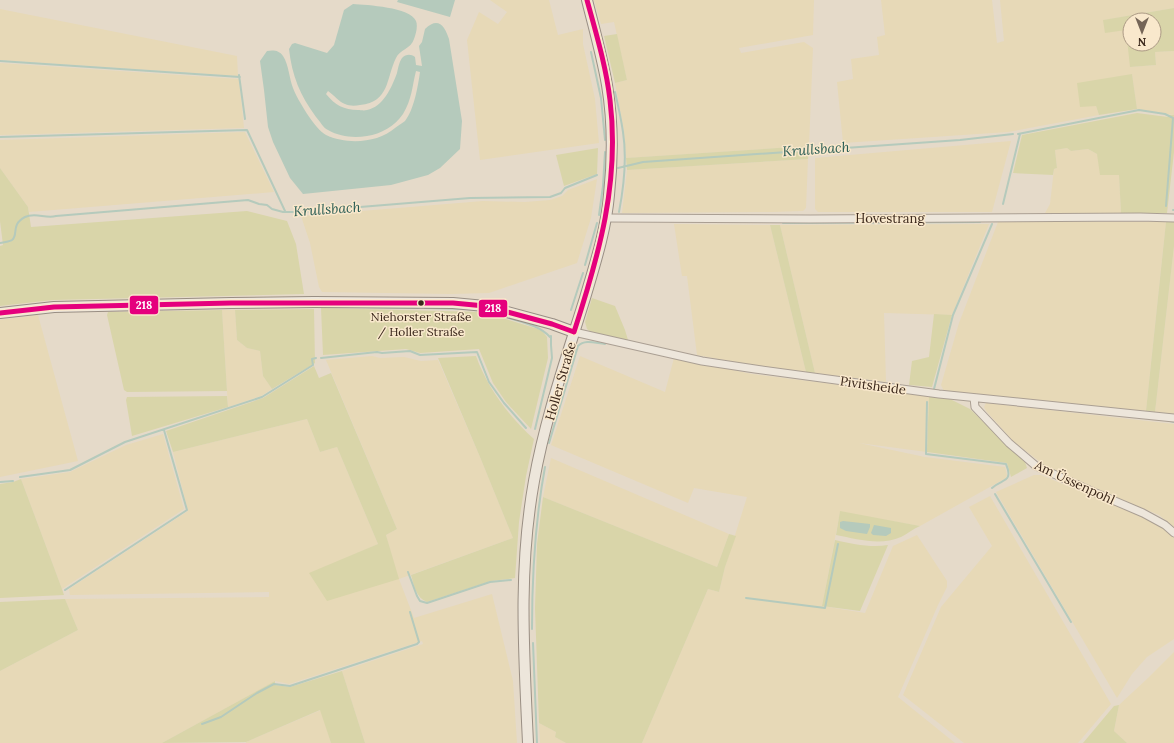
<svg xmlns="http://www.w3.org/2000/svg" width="1174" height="743" font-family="Lora,serif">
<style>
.farmland{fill:#e7d9b7}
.green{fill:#d9d5a9;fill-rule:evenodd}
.water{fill:#b5cabc}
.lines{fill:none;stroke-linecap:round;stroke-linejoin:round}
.stream{stroke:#b5cabc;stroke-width:2}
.street-casing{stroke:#aa9f93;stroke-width:9}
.secondary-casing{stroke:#998e83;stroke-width:12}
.street{stroke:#ede6db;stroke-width:7}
.secondary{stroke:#ede6db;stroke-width:10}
.bus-1-casing{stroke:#f9e8cc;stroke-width:8}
.bus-1{stroke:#e5007d;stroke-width:5}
.bus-dot{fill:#39261a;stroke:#f9e8cc;stroke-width:1.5}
.labels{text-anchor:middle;stroke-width:3;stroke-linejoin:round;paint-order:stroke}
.bus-label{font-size:12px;fill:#39261a;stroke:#f9e8cc}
.street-label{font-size:13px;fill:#39261a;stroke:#f9e8cc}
.water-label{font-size:14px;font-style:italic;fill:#285b53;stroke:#f9e8cc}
.line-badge{stroke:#f9e8cc;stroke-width:1.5}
.badge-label{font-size:11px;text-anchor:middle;font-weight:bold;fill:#fff}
</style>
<rect width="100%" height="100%" fill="#e5dac9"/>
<path class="farmland" d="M490,0h59l9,35 25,-6v15l12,55 4,44 -119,17 -13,-120 12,-28 19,12 9,-12z
M594,0h220l-1,35 -74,13 2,5 63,-11 9,6 -4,98 -183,12 -2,-27 -9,-48 12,-3 -13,-58 -13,2z
M881,0h111l5,43 7,-2 -4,-41h174v8l-70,12 22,10 5,37 25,-2 -1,-13 19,-1v64l-37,-6 -5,-35 -36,32 3,9 -91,17 -165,11 -6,-61 16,-3 -2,-20 28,-4 -2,-18 8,-2z
M0,9l237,47 1,20 -238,-16z
M0,63l239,16 5,49 -244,7z
M245,132l29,60 -245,20 -1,-5 -28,-39v-28z
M1011,141l-19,71h-174l-3,-3v-51z
M1067,148l4,3 17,-2 9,5 22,21 2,38h-76l5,-9 4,-35 3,-1 -2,-18z
M808,159l-2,49 -3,3 -30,1 -151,1 5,-43z
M597,179l-6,39 -14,45 -88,30 -38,1 -129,-2 -3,-5 -9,-44 -9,-27 182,-15 42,1 25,-2 12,-4 6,-6z
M998,222h168l-20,189 -202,-20 -3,-6 18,-62z
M674,224l96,1 36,147 -50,-6 -59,-11 -10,-79h-5z
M989,224l-37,91 -68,-2 2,69 -71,-9 -35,-148z
M1174,246v168l-19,-2z
M222,310h13l2,30 10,8 13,3 3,25 9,13 -11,7 -33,11z
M38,315l40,146 -78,16v-157z
M372,356l8,2 24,-1 17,4 17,-1 42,97 33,81 -114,41 15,39 78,-24 21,87 4,62h-152l-23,-72 81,-27 -1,-3 -133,43 -14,-3 -113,62h-162v-72l78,-41 -13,-31 204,-2v-5l-199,3 -1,-6 119,-78 -15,-59 134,-33 13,33 17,-5 41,97 -68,30 88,5 -12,-44 11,-6 -71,-169z
M580,356l85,36 9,-34 78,16 177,22 -2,56 -68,-9 66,14 80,10 2,8 -1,3 -86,48 -80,-14 -18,94 43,7 28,-67 24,-11 30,46v6l-9,18 -40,92 57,46h-313l66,-154 11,3 6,-25 22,-70 -53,-9 -6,15 -137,-58z
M986,403l188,21v103l-15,-12 -78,-32 -37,-18 -30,-23 -28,-31 -2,-4z
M163,434l21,75 -122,80 -41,-110 49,-7 56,-27z
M551,458l178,76 -12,33 -174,-70z
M1034,475h7l114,47 19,15v102l-27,18 -15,17 -15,24 -121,-206z
M990,496l121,208 -33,39h-114l-61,-48 38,-88 51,-61 -23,-39z
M1174,652v91h-47l-13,-12 5,-26 29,-27z
M321,710l10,33h-85v-1z
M539,723l17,9 -1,5 11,6h-26z"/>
<path class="green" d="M1174,8v43l-19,1 1,13 -26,2 -4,-37 -21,3 -2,-13zM1130,20h24v24h-24z
M617,34l10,46 -12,3 -11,-47z
M1132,74l5,35 -38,6 -3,-9 -16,1 -3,-24z
M1137,113l31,4v-2h6v37l-7,61h-46l-2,-38h-19l-3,-21 -9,-5 -17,2 -4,-3 -12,2 2,18 -3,1 -1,6 -40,-2 9,-38z
M809,146l-1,13 -181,11 -1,-12z
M598,148l-1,26 -33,12 -8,-31z
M0,168l28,39 3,20 216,-16 40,10 9,23 8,50 -251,6 -53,6v-60l3,-1 -3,-24z
M1166,222h8v24l-19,166 -9,-1z
M770,225h10l35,148 -9,-1z
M592,298l23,8 10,24 3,10 -37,-8 -4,-3 -2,-7z
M321,308l162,4 55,17 4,2 5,6 1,21 -17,71 -25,-27 -13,-19 -14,-34 -59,4 -14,-4 -83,6z
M314,309l1,54 -43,26 -9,-13 -3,-25 -13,-3 -10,-8 -2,-30z
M222,310l5,81 -100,1 -3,-2 -17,-75 1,-3z
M934,314l18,1 -20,72 -23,-2 3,-24 17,-4z
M476,356c11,31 33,61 58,83l-8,37 -7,46 -4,56 -24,3 -64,21c-11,-4 -13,-17 -16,-27l102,-37 -33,-81 -42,-99z
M314,366l5,12 12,-5 66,156 -11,6 13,44 -72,22 -18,-28 69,-29 -41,-97 -17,5 -13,-33 -134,33 -7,-21 97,-33z
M227,396l1,11 -96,29 -6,-36 1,-3z
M929,396l21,3 20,10 55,53 2,6 -16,9 -4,-14 -80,-11z
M21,479l41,110 2,6 -64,3v-114l13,-2z
M543,497l174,70 12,-33 7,2 -11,31 -6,25 -11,-3 -66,154h-76l-11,-6 1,-5 -17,-9 -4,-115 2,-64z
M840,511l80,15c-7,3 -13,8 -19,11 -21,9 -44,2 -65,-2z
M835,540c18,4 36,8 53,5l-28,66 -38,-5z
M65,599l13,31 -78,41v-69z
M342,671l23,72h-34l-11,-33 -74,32 -84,1 113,-62v4l15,2z
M1119,705l-5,26 13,12h-44l31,-37z"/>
<path class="water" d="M398,0h57l-5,17 -53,-15z
M353,4c14,1 57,3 63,17 2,5 0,13 -2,18 -3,10 -14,10 -18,19 -10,20 -6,44 -36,47 -5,1 -11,1 -15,-1 -6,-2 -11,-9 -17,-13l-2,3c9,11 18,16 32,16 2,0 6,1 9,0 16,-3 25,-23 30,-37 1,-4 2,-11 5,-15 4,-4 9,-4 13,-1l1,8 6,1 -3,-20 3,-4 3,-13c13,-13 20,-3 24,10l13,82 -2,28 -20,19 -12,7 -37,10 -88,9 -13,-16 -17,-36 -5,-15 -4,-37 -4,-29 7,-10c6,-1 12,-1 16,5 6,9 6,22 10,32 4,11 22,41 33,47 21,10 52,8 69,-7 3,-2 7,-5 10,-7 9,-11 13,-35 15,-49l-4,-1c-4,16 -4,28 -13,43 -8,12 -22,20 -36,22 -13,2 -27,1 -39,-6 -5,-2 -8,-9 -12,-13 -16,-22 -24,-41 -27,-68l3,-5 3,-1 32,10 7,-8 10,-35z
M843,521l27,3v3l-3,7 -21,-3 -6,-3v-6z
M874,525l17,3v5l-5,3 -13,-1 -2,-2z"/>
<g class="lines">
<path class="stream" d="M591,52l10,46 4,42
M0,61l240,16
M239,75l6,44
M615,92c3,13 6,26 8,40 4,26 1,54 -4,80
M1018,134l121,-24 26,4 8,4 -7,88
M0,137l247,-7 38,81
M618,168l25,-6 317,-22 53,-6
M1003,204l17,-70
M1173,210h1
M599,215l4,-29 2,-34
M783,223l197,-1
M0,243c4,-1 9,-1 12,-3 7,-5 -2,-15 13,-23 10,-5 21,2 31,-1l192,-16 11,4 8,1 5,4 11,3h16l171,-14 80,-1 11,-4 4,-5 32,-13
M585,265l12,-42
M365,307l53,1
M425,308l41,1
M571,310l12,-37
M482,311l13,3
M506,317c15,5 33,8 44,20
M321,358l56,-6 5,1 28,-2 10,4 57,-3 12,30 15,21 22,25
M934,389l19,-74 39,-91
M927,402l-1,52 80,10c8,19 -5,15 -14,24
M1170,421l4,1
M535,429l17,-71 -1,-13v-9
M549,443l29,-97c7,-7 17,-3 27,-2
M20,477l50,-7 55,-28 137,-45 51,-32 -1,-6 4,-1
M0,482l13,-1
M995,494l76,128
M408,572l9,24 3,5 7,2 63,-21 21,-2
M65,590l122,-80 -23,-80
M746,598l79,10 13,-64
M532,629c0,-54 3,-108 13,-162
M533,643l4,100
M202,724l19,-7 36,-24 17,-9 16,2 127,-42 2,-2 -9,-30"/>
<defs>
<path id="street" d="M606,218l204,1 330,-2 34,1
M574,332l128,29 53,8 184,25 235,24
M974,398l1,9 34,36 27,23 60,27 47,20 22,12 9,8"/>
<path id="secondary" d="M0,313l54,-6 177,-4 83,-1 139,1 32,3 67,18 22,8
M528,743c-4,-89 -10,-173 6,-262 11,-62 32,-122 51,-183 10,-34 21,-68 24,-103 4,-37 4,-74 -2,-110 -5,-29 -13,-57 -20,-85"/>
</defs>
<use href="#street" class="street-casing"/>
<use href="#secondary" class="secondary-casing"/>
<use href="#street" class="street"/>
<use href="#secondary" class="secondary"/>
<defs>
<path id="bus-1" d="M0,313l54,-6 177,-4h222l32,3 67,18 22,8
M574,332c25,-77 46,-150 36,-232 -4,-34 -14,-67 -23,-100"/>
</defs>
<use href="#bus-1" class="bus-1-casing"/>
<use href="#bus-1" class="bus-1"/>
</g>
<circle class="bus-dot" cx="421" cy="303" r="3.5"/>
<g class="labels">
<g class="bus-label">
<text x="421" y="321">Niehorster Straße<tspan x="421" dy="15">/ Holler Straße</tspan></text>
</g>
<g class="street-label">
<text x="890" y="223">Hovestrang</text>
<text transform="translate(560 381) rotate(-74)" y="5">Holler Straße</text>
<text transform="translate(873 385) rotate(8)" y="5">Pivitsheide</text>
<text transform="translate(1075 482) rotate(25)" y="5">Am Üssenpohl</text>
</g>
<g class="water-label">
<text transform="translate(816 149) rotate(-4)" y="5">Krullsbach</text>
<text transform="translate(327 209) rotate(-4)" y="5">Krullsbach</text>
</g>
</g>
<g class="line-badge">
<rect x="129" y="295" width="30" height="20" rx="4" fill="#e5007d"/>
<rect x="478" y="299" width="30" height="19" rx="4" fill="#e5007d"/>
</g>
<g class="badge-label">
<text x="144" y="309">218</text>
<text x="493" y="312">218</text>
</g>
<g transform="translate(1142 32) rotate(180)"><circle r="19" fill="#f9e8cc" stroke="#ac9a85"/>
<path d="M0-3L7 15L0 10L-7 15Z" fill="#756557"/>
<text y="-6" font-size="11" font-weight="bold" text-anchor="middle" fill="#39261a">N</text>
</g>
</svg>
